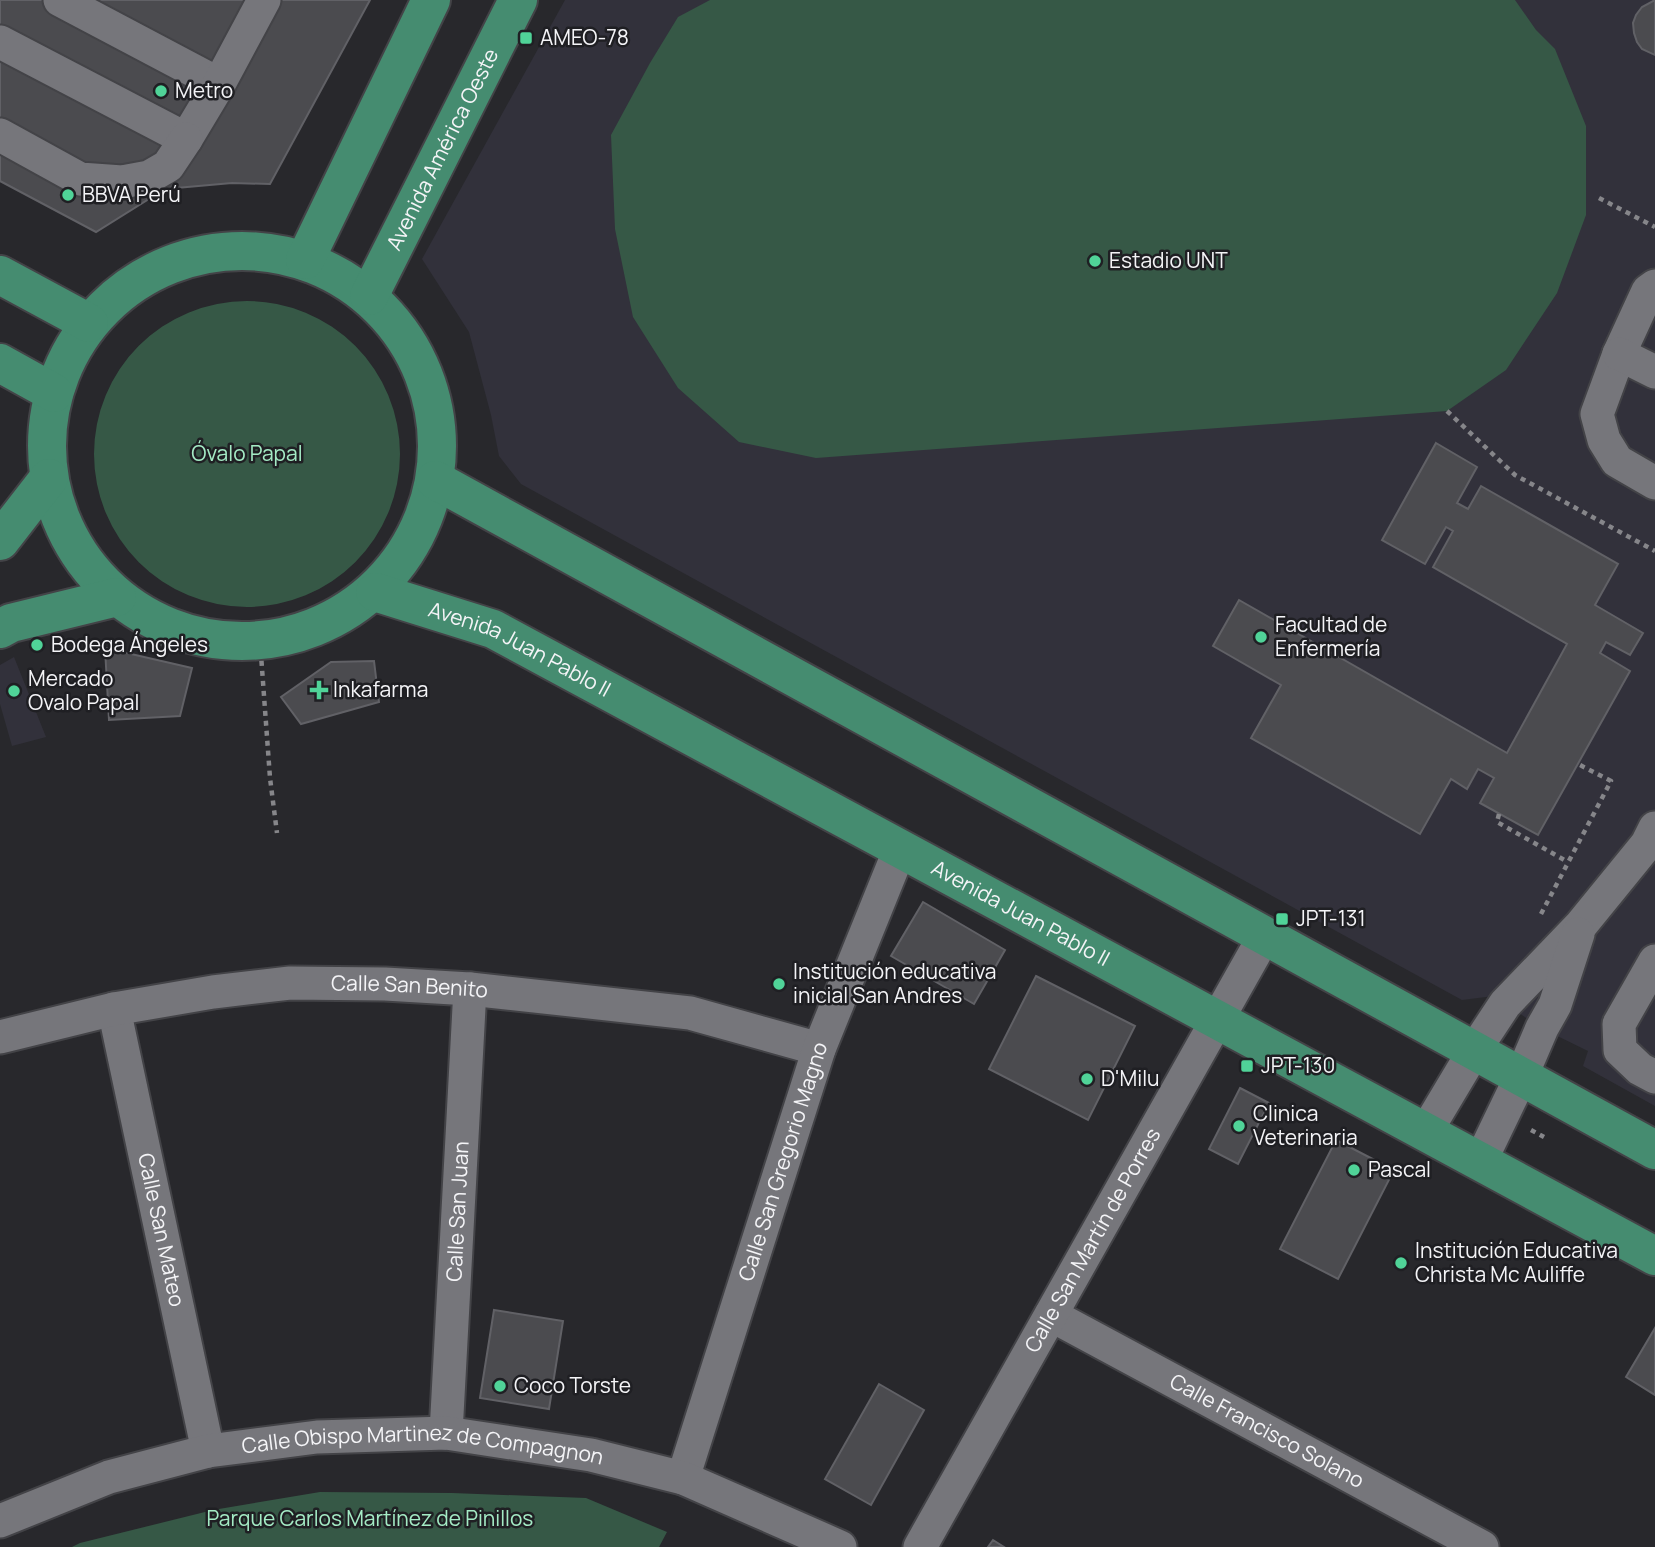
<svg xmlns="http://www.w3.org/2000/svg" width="1655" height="1547" font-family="Manrope,sans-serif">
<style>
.built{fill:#32313b}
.green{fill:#365846}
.building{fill:#4b4b4f;stroke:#616166;stroke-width:2}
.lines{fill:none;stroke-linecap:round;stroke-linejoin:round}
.minor-casing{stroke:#434347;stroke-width:37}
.major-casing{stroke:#434347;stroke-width:42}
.path{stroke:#86868a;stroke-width:4.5;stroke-dasharray:5 5;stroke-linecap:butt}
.minor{stroke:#76767b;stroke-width:33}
.major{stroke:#458c70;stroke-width:38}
.poi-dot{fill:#50d398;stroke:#1f1f23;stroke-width:2.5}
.labels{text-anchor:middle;stroke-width:5;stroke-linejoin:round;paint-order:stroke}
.poi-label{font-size:21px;fill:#f4f4f7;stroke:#1f1f23;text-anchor:start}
.street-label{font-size:21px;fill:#f4f4f7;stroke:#1f1f23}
.park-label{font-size:21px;fill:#a4ebc5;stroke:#1f1f23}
</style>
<rect width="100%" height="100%" fill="#28282c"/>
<path class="built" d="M565,0h1090v1106l-72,-40 5,-15 -47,-23 -47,-32 -32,4 -941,-516 -22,-28 -8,-41 -22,-83 -47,-73z
M14,657l32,80 -34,9 -12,-42v-39z"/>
<path class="green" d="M710,0h805l21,30 19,19 31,77v89l-29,78 -51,77 -59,41 -631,47 -77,-16 -61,-54 -45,-71 -18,-88 -4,-94 39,-72 28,-46z
M94 454a153 153 0 1 1 306 0a153 153 0 1 1-306 0Z
M320,1492l132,1 134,5 81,34 -8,15h-587l8,-4 133,-33z"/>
<path class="building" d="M0,0h370l-100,184 -38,-1 -67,6 -69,43 -96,-51z
M1655,0v55l-13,-6 -5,-7 -3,-9 -1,-10 3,-8 6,-8z
M1436,443l41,24 -20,36 11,6 13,-23 137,78 -23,41 48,28 -13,22 -24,-13 -6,11 30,18 -92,164 -58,-32 14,-25 -16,-9 -11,20 -16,-10 -31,55 -169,-96 30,-53 -68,-39 26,-46 268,153 60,-109 -134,-77 20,-36 -7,-4 -21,37 -43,-24z
M105,648l87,20 -12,48 -71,4z
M374,661l5,41 -78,22 -20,-27 50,-35z
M923,902l82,48 -31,54 -83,-48z
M1036,976l99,50 -47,94 -99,-51z
M1240,1088l29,15 -31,61 -29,-15z
M1336,1140l58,30 -56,109 -58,-30z
M494,1310l69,11 -14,88 -69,-11z
M1655,1328v67l-29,-18z
M879,1384l45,26 -53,95 -46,-26z
M993,1540l11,7h-16z"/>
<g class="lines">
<defs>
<g id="minor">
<path d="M60,0l159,84"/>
<path d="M0,42l186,97 33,-55 45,-84"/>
<path d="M0,135l80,44 42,3 27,-5 19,-11 18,-27"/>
<path d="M1655,286l-7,5 -29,63 -22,60 7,26 13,21 38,22"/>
<path d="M1619,354l36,18"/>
<path d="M1655,961l-36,63 1,26 20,19 15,8"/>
<path id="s1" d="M114,1009l94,442"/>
<path id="s2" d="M0,1037l114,-28 99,-17 77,-9 95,1 85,5 220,24 129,36"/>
<path d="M1425,1133l49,-82 31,-47 76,-79 66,-81 8,-16"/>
<path d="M1480,1162l41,-85 21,-49 13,-23 23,-71"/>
<path id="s3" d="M1051,1315l431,232"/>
<path id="s4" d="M446,1433l24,-444"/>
<path id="s5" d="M683,1478l136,-429 81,-200"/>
<path id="s6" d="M0,1521l109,-44 99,-26 109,-14 129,-4 145,22 92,23 157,69"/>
<path id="s7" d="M920,1547l345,-612"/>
</g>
<g id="major">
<circle cx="242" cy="446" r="195"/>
<path d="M305,260l126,-260"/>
<path d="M0,275l89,48"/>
<path id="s8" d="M369,296l149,-296"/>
<path d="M0,363l54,30"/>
<path d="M435,480l1220,670"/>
<path d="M0,541l49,-63"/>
<path id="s9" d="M375,592l118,37 1162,627"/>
<path d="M0,629l11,-6 106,-26"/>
</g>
</defs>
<use href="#minor" class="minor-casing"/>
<use href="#major" class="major-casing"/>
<path class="path" d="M1599,198l56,29
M1447,411l68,64 140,76
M260,641l10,137 7,55
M1499,814l-2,8 71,40
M1541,914l70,-133 -33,-17
M1531,1130l13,7"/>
<use href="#minor" class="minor"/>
<use href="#major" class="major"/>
</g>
<g class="poi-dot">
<rect x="519" y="31" width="14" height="14" rx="3.5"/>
<circle cx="161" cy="91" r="7"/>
<circle cx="68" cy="195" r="7"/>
<circle cx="1095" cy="261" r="7"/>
<circle cx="1261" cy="637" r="7"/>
<circle cx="37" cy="645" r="7"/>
<path d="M315.5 679.5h7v7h7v7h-7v7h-7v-7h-7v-7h7z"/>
<circle cx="14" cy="691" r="7"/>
<rect x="1275" y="912" width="14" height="14" rx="3.5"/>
<circle cx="779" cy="984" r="7"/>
<rect x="1240" y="1059" width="14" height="14" rx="3.5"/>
<circle cx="1087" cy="1079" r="7"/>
<circle cx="1239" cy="1126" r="7"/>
<circle cx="1354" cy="1170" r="7"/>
<circle cx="1401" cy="1263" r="7"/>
<circle cx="500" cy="1386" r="7"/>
</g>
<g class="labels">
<g class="poi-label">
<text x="540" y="45">AMEO-78</text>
<text x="175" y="98">Metro</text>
<text x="82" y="202">BBVA Perú</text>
<text x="1109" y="268">Estadio UNT</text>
<text x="1275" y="632">Facultad de<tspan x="1275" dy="24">Enfermería</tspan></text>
<text x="51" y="652">Bodega Ángeles</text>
<text x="28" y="686">Mercado<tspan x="28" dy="24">Ovalo Papal</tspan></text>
<text x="333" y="697">Inkafarma</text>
<text x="1296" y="926">JPT-131</text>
<text x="793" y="979">Institución educativa<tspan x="793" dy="24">inicial San Andres</tspan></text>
<text x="1261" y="1073">JPT-130</text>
<text x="1101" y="1086">D'Milu</text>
<text x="1253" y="1121">Clinica<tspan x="1253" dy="24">Veterinaria</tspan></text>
<text x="1368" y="1177">Pascal</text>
<text x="1415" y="1258">Institución Educativa<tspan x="1415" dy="24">Christa Mc Auliffe</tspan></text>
<text x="514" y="1393">Coco Torste</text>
</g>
<g class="street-label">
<text dy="7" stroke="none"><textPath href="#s8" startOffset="164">Avenida América Oeste</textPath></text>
<text dy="7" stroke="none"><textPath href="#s9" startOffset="156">Avenida Juan Pablo II</textPath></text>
<text dy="7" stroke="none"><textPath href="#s9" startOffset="723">Avenida Juan Pablo II</textPath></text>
<text dy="7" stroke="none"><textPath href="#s2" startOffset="415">Calle San Benito</textPath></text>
<text dy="7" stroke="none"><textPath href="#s5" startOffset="332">Calle San Gregorio Magno</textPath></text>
<text dy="7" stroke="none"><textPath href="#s4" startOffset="222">Calle San Juan</textPath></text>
<text dy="7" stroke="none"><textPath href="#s1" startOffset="226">Calle San Mateo</textPath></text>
<text dy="7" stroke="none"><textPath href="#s7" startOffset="352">Calle San Martín de Porres</textPath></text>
<text dy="7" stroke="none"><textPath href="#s3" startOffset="245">Calle Francisco Solano</textPath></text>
<text dy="7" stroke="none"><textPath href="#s6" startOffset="436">Calle Obispo Martinez de Compagnon</textPath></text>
</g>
<g class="park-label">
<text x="247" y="461">Óvalo Papal</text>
<text x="370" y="1526">Parque Carlos Martínez de Pinillos</text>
</g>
</g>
</svg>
